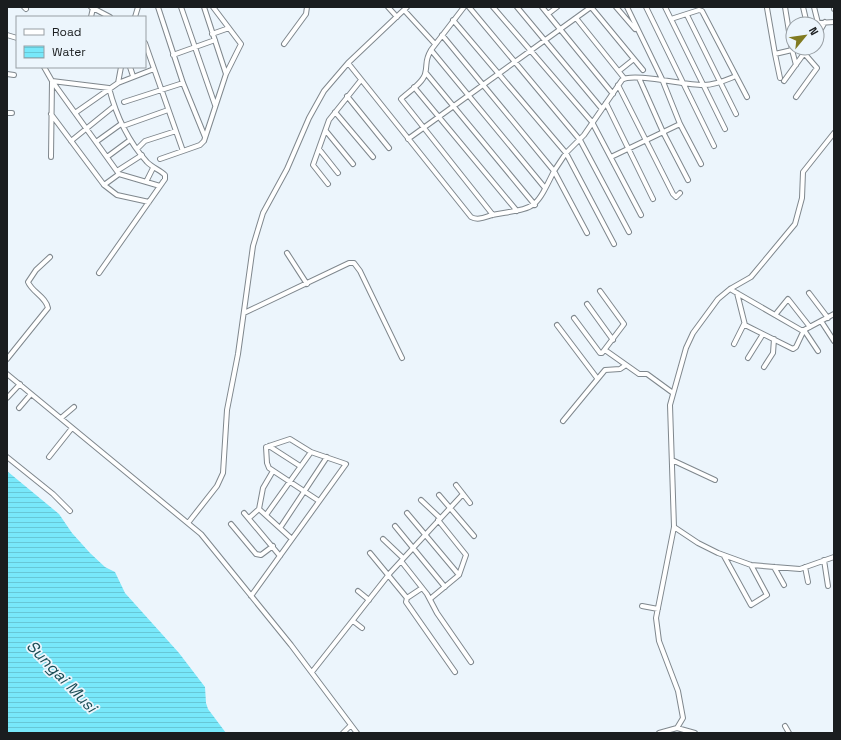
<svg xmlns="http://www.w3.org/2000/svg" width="841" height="740" font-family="'Space Grotesk',sans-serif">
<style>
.water{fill:url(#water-rules)}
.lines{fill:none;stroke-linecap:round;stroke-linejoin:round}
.minor-casing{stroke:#7f878d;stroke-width:6}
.minor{stroke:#fff;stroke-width:4}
.labels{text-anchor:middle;stroke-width:3.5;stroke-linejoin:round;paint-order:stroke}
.water-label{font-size:16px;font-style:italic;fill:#1b4d55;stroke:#ecf5fc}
</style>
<defs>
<pattern id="water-rules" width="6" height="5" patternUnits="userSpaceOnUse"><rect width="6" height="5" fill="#78e8fa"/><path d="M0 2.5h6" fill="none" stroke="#67c7d6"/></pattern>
</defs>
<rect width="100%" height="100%" fill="#ecf5fc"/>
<path class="water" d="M7,471l52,43 13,19 18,20 15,14 10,5 10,21 54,60 26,34 1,16 2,6 18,24h-219z"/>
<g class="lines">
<defs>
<path id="minor" d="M24,7l2,2
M91,7l19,10
M158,7l25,76 22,54
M181,7l34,98
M204,7l22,67
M388,7l9,10
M464,7l-33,43 114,138
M469,7l111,133 49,92
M493,7l99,115 49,93
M517,7l85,102
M542,7l71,87
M591,7l52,63
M616,7l19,22
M627,7l35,72 18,45 21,40
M646,7l68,139
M665,7l60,122
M803,7l4,17
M814,7l4,16 16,-1
M834,7v2
M767,8l8,46
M404,10l31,34
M548,14l9,-7
M687,15l49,99
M91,17l2,-9
M135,17l3,-10
M576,18l48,60
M671,19l28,-9 3,1 45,86
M453,20l113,133 48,91
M212,34l17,-6
M7,35l10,3
M817,36l8,-14
M145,43l38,108 17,-6 4,-4 22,-67 15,-30 -28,-37
M284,44l22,-30 1,-7
M431,50c-7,12 -3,13 -6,24 -2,9 -18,19 -24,25l92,116
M173,55l42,-15
M348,63l123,154c7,4 14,0 21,-2 44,-8 42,-3 62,-44l-112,-136
M796,65l-4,-15 8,-2
M44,67l8,14 67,93 41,12
M130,67l3,9
M619,71l15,-12
M426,73l109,132
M7,74l7,1
M639,78l24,54 25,48
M780,78l-5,-24 17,-4 -7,-43
M784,81l24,-33
M118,83l3,-16
M618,85l55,109 3,3 4,-4
M414,87l103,124
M347,96l42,52
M796,97l21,-29 -13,-15
M124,102l59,-19
M606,103l47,96
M335,112l38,45
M7,113h5
M75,113l43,-30 36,-14
M51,114l53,71 15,-11
M123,126l45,-16
M326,131l27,33
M408,139l183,-132
M71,141l42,-34
M96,142l25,-18
M137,149l8,-8 31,-10
M319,149l19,24
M51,157l1,-76 57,7c7,27 19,53 38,74 6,6 13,8 18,13v4l-66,94
M107,157l23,-17
M611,157l69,-33
M160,159l23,-8
M117,171l25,-16
M146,182l7,-14
M328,184l-15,-19 16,-45 32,-40
M104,185l13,10 32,7
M587,233l-33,-62 12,-18 18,-18 38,-55c10,-8 66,6 82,5 12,0 22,-5 32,-9
M287,253l20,31
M730,289l71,41h3l30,-16
M737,293l8,32 48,24 3,-2 8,-17 14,21
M809,293l19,25
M587,304l26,36
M244,313l105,-50h5l6,8 42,87
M775,315l13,-16 22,28
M574,318l26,35h2l22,-29 -24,-33
M821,321l13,20
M557,325l40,53
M734,344l10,-20
M605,350l34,24h8l26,19
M748,358l15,-24
M7,359l41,-51c-2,-11 -16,-16 -20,-26l8,-12 14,-13
M764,367l9,-14 1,-14
M7,374l194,160 90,111 66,88
M7,398l13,-14
M19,408l12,-14
M61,418l13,-11
M563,421l42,-51 15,-1 6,-4
M269,446l31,20
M7,457l46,37 17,17
M49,457l23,-29
M672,460l43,20
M273,471l-10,17 -4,21 33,30
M456,485l14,18
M439,495l35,41
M421,500l19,18
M244,513l36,43
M407,513l52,62
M266,515l45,-63
M249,518l10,-9
M188,523l29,-37 6,-13 4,-63 11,-56 15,-108 10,-33 24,-44 22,-51 15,-27 24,-28 59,-56
M231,524l25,30 5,1 12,-9
M395,526l50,61
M674,527l24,16 20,10 33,12 49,4 34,-12
M280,528l47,-71
M383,539l20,19
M370,553l37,45 -1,4 49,70
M724,556l27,49 16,-10 -16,-30
M824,560l4,26
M401,561l26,33 10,19 34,49
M774,567l10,18
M805,567l3,15
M358,591l11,9
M251,596l95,-132 -35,-12 -21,-13 -24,8 1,16 2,5 50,33
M407,598l15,-10
M430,599l29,-24 7,-20 -28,-35
M642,606l16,3
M353,621l9,7
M312,672l78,-99 73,-79
M785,726l4,7
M677,728l18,5
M343,733l8,-8
M659,733l18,-5 6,-10 -5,-27 -19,-50 -3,-23 18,-91 -4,-122 16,-57 7,-15 25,-34 12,-10 21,-12 44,-53 7,-26 1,-26 31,-39"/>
</defs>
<use href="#minor" class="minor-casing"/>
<use href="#minor" class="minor"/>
</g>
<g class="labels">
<g class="water-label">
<text transform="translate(62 676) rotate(46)" y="6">Sungai Musi</text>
</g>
</g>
<rect width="841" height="740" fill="none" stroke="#1a1d1f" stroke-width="16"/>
<rect x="16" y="16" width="130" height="52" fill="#ecf5fc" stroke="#989fa4"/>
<rect x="24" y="29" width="20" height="6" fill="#ffffff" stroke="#989fa4"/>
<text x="52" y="36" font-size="12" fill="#1a1d1f">Road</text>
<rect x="24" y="46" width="20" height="12" fill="url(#water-rules)" stroke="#989fa4"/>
<text x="52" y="56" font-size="12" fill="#1a1d1f">Water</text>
<g transform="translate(805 36) rotate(61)"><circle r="19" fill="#ecf5fc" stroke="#989fa4"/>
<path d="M0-3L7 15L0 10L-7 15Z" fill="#817b21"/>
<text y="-6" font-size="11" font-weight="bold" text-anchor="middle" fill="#1a1d1f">N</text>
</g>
</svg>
